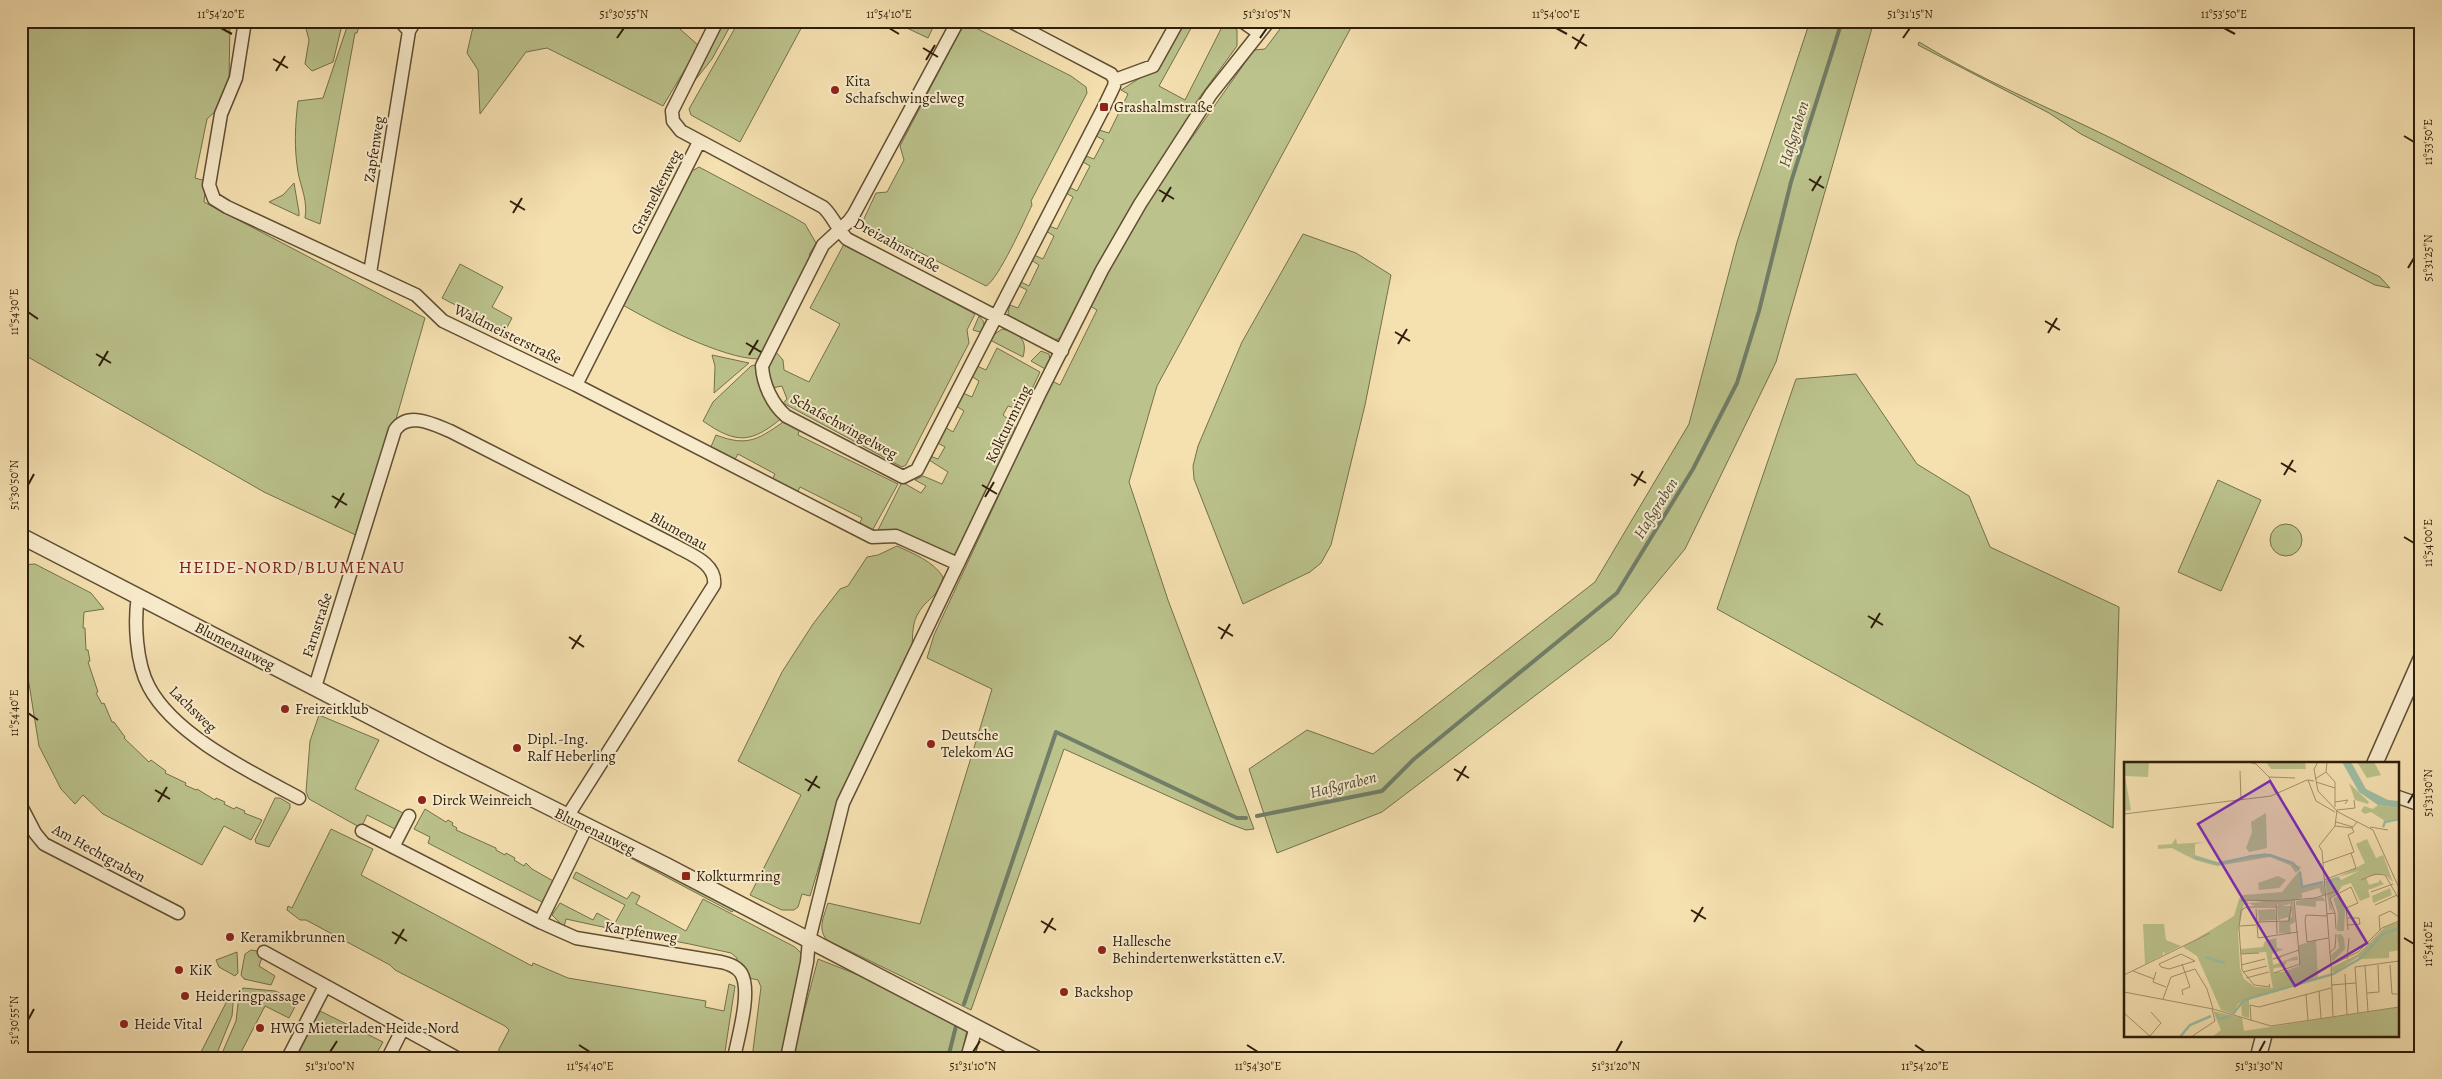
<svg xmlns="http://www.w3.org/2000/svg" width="2442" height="1079" font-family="Alegreya,serif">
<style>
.green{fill:#bbc28c;stroke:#74704b}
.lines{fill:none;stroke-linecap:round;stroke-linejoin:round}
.stream{stroke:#717e68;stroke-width:4}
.minor-casing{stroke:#604e34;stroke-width:15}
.tertiary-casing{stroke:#604e34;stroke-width:18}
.minor{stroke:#f8ebcc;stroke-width:12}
.tertiary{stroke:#f8ebcc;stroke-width:15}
.ticks{fill:none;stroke:#2e1e0a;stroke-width:2}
.poi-dot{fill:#8f2418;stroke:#f8ebcc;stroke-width:2}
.labels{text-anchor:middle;stroke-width:4;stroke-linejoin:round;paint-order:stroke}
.poi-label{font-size:15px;fill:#2e1e0a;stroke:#f8ebcc;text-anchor:start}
.street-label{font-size:15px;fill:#2e1e0a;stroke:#f8ebcc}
.water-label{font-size:16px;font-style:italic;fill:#4f4e39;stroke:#f8ebcc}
.quarter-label{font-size:18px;letter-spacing:1px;fill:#7a1f14;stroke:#f8ebcc}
.inset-river{fill:none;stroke:#9dbea6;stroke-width:2.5}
.inset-road{fill:none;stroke:#a5926e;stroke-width:1}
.view{fill:#7b2cbf;fill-opacity:0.15;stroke:#7b2cbf;stroke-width:2.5}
.inset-edge{fill:none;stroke:#2e1e0a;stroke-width:2.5}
.neatline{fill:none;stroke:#2e1e0a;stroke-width:2}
.ticks-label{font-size:12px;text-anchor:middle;fill:#2e1e0a}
</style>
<rect width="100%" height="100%" fill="#f5e0b0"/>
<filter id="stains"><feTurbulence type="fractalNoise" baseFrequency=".004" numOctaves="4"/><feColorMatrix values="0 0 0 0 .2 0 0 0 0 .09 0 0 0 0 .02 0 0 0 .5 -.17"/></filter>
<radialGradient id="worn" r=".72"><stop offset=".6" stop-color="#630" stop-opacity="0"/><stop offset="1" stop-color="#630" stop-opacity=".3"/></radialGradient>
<path class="green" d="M21,21h209l-1,61 -12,28 -10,9 -12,59 11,3 -2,21 221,116 -63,220 -98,-46 -243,-139z
M304,21h39l-10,41 -21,9 -7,-7 4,-24z
M349,21h12l-4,12h-2l-35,191 -15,-6c3,-17 -4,-30 -7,-46 -4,-24 -3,-47 0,-71l25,-3z
M476,21h195l28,25 -36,60 -116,-58 -21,4 -46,62 -2,-44 -11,-17 5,-22z
M723,21h10l-21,38 -20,25z
M739,21h66l-65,121 -49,-27 -2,-6z
M892,21h44l-8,17z
M1185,21h10l-36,65 26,14 40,-79 12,9v16l-46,63 -2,12 -126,216 -8,3 -44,-20 -3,-7 2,-8 8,3 9,-18 -8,-4 2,-4 8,4 10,-21 -8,-5 3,-5 9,4 11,-23 -8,-5 3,-5 8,3 16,-32 -7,-4 3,-6 8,4 13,-25 -7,-4 3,-6 8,3 10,-19 -8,-4 3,-6 10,3 19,-39 -7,-4 38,-24z
M1286,21h66l1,3 -196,362 -28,96 39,118 86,229 -8,1 -16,-6 -166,-75 -93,261 -144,-70c-10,-11 -3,-24 1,-37l92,21 72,-235 -65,-31 7,-23 118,-254 8,4 37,-75 -7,-4 57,-105 107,-151 11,-1z
M1810,21h64l-98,341 -91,187 -74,89 -229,174 -105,41 -28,-84 58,-39 66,24 222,-172 94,-158 48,-182z
M966,23l105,53 15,11 1,6 -56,108 1,4c-7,15 -34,75 -46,81l-124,-63 14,-30 11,-1 17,-32 -4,-14 59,-113z
M1919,42c62,38 129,65 194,97 90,45 177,93 267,138l10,11 -15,-3 -294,-151 -32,-21 -131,-68z
M699,167l94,50 12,7 11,19 -7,12 3,2 -53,102c-36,0 -105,-36 -138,-55l69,-132z
M294,183l5,29v4l-30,-14 14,-7z
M1303,234l53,19 35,22 -26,130 -34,140 -10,18 -11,9 -67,32 -49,-125 -1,-13 5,-20 44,-104z
M844,244l131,70 -8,16 2,13 -63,122 -4,2 -119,-64 4,-4 -5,-13 -10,2 -5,-19 8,-18 8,9 1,10 25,12 31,-58 -30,-16z
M460,264l43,23 -11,20 20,11 -7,13 -63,-33z
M979,316l5,6 -1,11 -10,-3z
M1002,329c17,4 26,10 21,28l-35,-18z
M997,348l43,24 -16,34 -9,2 -7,-2 -5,9 11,9 3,12 -56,113 -9,7 -75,-24 25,-50 19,11 5,-7 -11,-6 8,-4 19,8 6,-12 -19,-12 1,-4 8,3 7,-12 -9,-5 9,-15 8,5 11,-21 -8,-5 7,-13 9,4 7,-16 -8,-5 6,-10 9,4z
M1041,351l8,3 1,7 -3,9 -16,-9z
M712,355l37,8 -35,30 1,-27z
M758,364l25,53c-31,26 -46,28 -80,4l10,-19 38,-36z
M1856,374l61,90 52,32 21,51 129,60 -6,221 -396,-219 79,-230z
M788,419l12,8 -2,8 100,49 -26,47 -13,-6 3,-7 -62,-31 -3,6 -25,-13 3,-6 -37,-20 -4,7 -24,-12 6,-14c34,13 43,3 72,-16z
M2218,480l43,20 -40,91 -43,-19z
M2270 540a16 16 0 1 1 32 0a16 16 0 1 1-32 0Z
M897,546c17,8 36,15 46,31 -4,20 -15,20 -24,35 -7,10 -6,22 -7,34l-77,167 -25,83 -8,-2 -4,13 -4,3h-12l-32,-15 51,-100 -63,-34 44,-89 31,-48 27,-35 8,-3 19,-29 11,-2z
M35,564l56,29 13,16 -20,3 -1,16h2l1,22h2l2,11 -2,1 10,30 -2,1 6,11 2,-1 8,19h2l11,15 -1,1 25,24 2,-2 15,11 -1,2 21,10 -1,2 11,5 1,-1 18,11 1,-2 9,4 -1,2 10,5 2,-2 9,4 -1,2 18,7 -11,20 -27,-14 -22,39 -99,-51 -20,-19 -8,9 -14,-15 -22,-43 -18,-112v-69z
M319,715l60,25 -24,49 54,27 -8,16 -34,-17 -6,13 -52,-29 -3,-7 4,-51z
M275,798h5l10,6v4l-21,39 -13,-4 -1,-3z
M425,809l21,13 2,-2 5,3 -1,2 5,3 -1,2 40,18v2l9,5 1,-2 9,5 -1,2 10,6 2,-3 6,6 23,13 -13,20 -114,-59 2,-6 -16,-8z
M331,829l42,20 -12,26 171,91 1,-3 35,15 138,23 -1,6 19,4 5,-27 6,2 -11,72 -226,-1 1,-8 10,-19 -4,-4 -110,-56 -5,-5 -84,-45h-6l-13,-10 1,-4 4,2z
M591,837h7l137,72 -3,3z
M576,872l51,27 5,-7 8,4 -4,8 50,27 17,-32 92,48 7,7 -1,15 -19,89h-30l9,-71 -3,-7 -9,-2 -3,-10 -9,-7v-3l-6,-5c-55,-13 -110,-21 -165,-34l-2,8 -12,-12 8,-12 33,17 4,-7 18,10 10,-18 -52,-27z
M251,950l13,2 -5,14 16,10 -4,9 -27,-6 -3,-4 4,-21z
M237,952l1,21 -3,3 -16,-9 -3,-7z
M818,959l76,30 73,41 -6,28h-169z
M243,988l32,3 23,10 -9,17 -24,-12 -27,52h-18l16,-37 3,-26z
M231,993h3l-2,23 -17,42h-17z
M320,1011l63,31 -9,16h-78z"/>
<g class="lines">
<path class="stream" d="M1257,816l125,-25 32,-32 203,-166 76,-124 44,-86 22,-72 32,-129 51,-161
M964,1004l92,-272 181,86h9
M948,1058l8,-32"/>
<defs>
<path id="minor" d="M245,21l-9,57 -15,36 -12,71 5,14 13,8 189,88 27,26 133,64 296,152 24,-1 62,28
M400,21l9,10
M717,21l-45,90 1,10 8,10 142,76c10,9 14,22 24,32l215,112
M958,21l-104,193 -5,7 -26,24 -61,121c1,18 10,38 24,50l117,61 14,-7 187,-363 10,-21 1,-6
M1010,21l101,53 4,6
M1242,21l17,12
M1115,80l38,-14 25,-45
M370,273l39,-242 6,-10
M576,385l123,-243
M138,596c-4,26 -2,67 11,91 26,49 102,85 150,111
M315,687l80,-257c13,-19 38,-6 55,1l224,114c15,9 43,18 40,40l-147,232
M2398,797l23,8
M21,806l14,27 9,11 134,69
M362,831l178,91 47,-96
M393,847l16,-31
M540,922l36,16 145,24c8,2 15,4 20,11 11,18 -3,64 -7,85
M264,952l193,106
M288,1058l37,-72
M388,1058l15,-30
M787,1058l20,-96 2,-22 34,-137 197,-410 62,-123 38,-66 71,-110 58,-73
M967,1058l9,-31"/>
<path id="tertiary" d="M21,536l420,217 226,113 368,192
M2375,763l46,-104
M2258,1058l6,-23"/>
</defs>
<use href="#minor" class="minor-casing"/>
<use href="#tertiary" class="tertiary-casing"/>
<use href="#minor" class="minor"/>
<use href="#tertiary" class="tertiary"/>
</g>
<path class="ticks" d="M221,28l11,6M889,28l10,6M1556,28l11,6M2224,28l11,6M1572,37l15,9M617,38l7,-10M1260,38l7,-10M1903,38l7,-10M923,48l15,9M1575,49l9,-15M273,59l15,9M926,60l9,-15M276,71l9,-15M2404,136l10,6M1809,179l15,9M1159,190l15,9M1812,191l9,-15M510,201l15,9M1162,202l9,-15M513,213l9,-15M2408,268l6,-10M28,312l10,7M2045,321l15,9M1395,332l15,9M2048,333l9,-15M746,343l15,9M1398,344l9,-15M96,354l15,9M749,355l9,-15M99,366l9,-15M2281,463l15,9M1631,474l15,9M2284,475l9,-15M28,485l6,-11M982,485l15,9M1634,486l9,-15M332,496l15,9M985,497l9,-15M335,508l9,-15M2404,537l10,6M1868,616l15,9M1218,627l15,9M1871,628l9,-15M569,637l15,10M1221,639l9,-15M572,649l9,-14M28,713l10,7M1454,769l15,9M805,779l15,9M1457,781l9,-15M155,790l15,9M808,791l9,-15M158,802l9,-15M2408,803l6,-10M1691,910l15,9M1041,921l15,9M1694,922l9,-15M392,932l15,9M1044,933l9,-15M2404,938l10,6M395,944l9,-15M28,1020l6,-11M579,1045l11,7M1247,1045l11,7M1915,1045l10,7M330,1052l7,-11M973,1052l7,-11M1616,1052l6,-11M2259,1052l6,-11"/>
<g class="poi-dot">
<circle cx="835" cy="90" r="5"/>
<rect x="1099" y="102" width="10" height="10" rx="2.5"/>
<circle cx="285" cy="709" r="5"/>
<circle cx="931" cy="744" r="5"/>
<circle cx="517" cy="748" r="5"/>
<circle cx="422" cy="800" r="5"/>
<rect x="681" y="871" width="10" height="10" rx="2.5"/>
<circle cx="230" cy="937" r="5"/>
<circle cx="1102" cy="950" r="5"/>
<circle cx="179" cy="970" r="5"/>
<circle cx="1064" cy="992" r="5"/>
<circle cx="185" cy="996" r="5"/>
<circle cx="124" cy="1024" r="5"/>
<circle cx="260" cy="1028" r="5"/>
</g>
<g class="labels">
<g class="poi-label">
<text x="845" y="86">Kita<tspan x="845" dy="17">Schafschwingelweg</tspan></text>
<text x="1114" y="112">Grashalmstraße</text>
<text x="295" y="714">Freizeitklub</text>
<text x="941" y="740">Deutsche<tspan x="941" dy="17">Telekom AG</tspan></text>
<text x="527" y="744">Dipl.-Ing.<tspan x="527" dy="17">Ralf Heberling</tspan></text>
<text x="432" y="805">Dirck Weinreich</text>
<text x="696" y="881">Kolkturmring</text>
<text x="240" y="942">Keramikbrunnen</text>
<text x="1112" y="946">Hallesche<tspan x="1112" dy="17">Behindertenwerkstätten e.V.</tspan></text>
<text x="189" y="975">KiK</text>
<text x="1074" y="997">Backshop</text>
<text x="195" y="1001">Heideringpassage</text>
<text x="134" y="1029">Heide Vital</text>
<text x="270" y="1033">HWG Mieterladen Heide-Nord</text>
</g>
<g class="street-label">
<text transform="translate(374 149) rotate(-81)" y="5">Zapfenweg</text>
<text transform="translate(656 192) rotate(-63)" y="5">Grasnelkenweg</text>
<text transform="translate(897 245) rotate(29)" y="5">Dreizahnstraße</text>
<text transform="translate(508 334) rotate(26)" y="5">Waldmeisterstraße</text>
<text transform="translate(1008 424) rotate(-64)" y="5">Kolkturmring</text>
<text transform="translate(844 426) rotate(29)" y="5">Schafschwingelweg</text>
<text transform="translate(679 531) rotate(29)" y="5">Blumenau</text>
<text transform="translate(317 625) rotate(-72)" y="5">Farnstraße</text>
<text transform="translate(235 646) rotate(27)" y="5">Blumenauweg</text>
<text transform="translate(193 709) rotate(44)" y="5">Lachsweg</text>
<text transform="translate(595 831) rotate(26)" y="5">Blumenauweg</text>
<text transform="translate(99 853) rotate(29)" y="5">Am Hechtgraben</text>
<text transform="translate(641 932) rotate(9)" y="5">Karpfenweg</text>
</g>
<g class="water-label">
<text transform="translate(1793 134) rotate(-73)" y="6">Haßgraben</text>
<text transform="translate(1655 508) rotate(-58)" y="6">Haßgraben</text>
<text transform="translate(1343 784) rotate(-14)" y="6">Haßgraben</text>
</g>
<g class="quarter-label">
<text x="292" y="573">HEIDE-NORD/BLUMENAU</text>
</g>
</g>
<g transform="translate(2124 762)">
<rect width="275" height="275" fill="#f5e0b0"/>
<path d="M0,0h25l-1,15 -23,-1 6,34 -7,1zM142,0h39l1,7h-35zM233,0h17l7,13 -14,3zM225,21l20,19 -1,2 -13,-4zM254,43l21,3 -1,10 -13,3 -14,-9 -6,2 -4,-3 3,-5 9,3zM142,51l1,35 -18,4 -3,-4 6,-16 -1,-10zM52,76l1,6 28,-2 -10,2v11l22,7 48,-9 36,14 -5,6 -6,-8 -20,-8 -53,9 -22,-6 -23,-12 -14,1v-4l14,-1zM243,77l9,19 7,-3 10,27 -9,-8 -18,3 3,8 10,-3v-3l5,5 -16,6 2,7 -10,4 -9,-18 -9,3 -4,7 -8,4 3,15 -3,-3v4l-5,-32 12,-4 2,4 20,-10 -21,6 27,-14 -9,-19zM176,108l3,16 20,-5 2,13 -3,1 -3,-7 -17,5v5l-9,2 2,22 -5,3 1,8h-12v-11l9,-1v-4l-10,3 -1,-12h13l1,11 1,-4 -2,-11 -12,3 -1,-5h6h-8l1,4h-21l-7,-3 15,-1 -22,-3 3,5 -6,28 2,36 4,11 11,8 18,1 -7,-36 -25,2v-5l22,-2 2,-6 11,-3 1,10 7,1 -12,5 1,11 24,-9 1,4 -11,1 -3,6 -10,1 -1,4h10l16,-6v-21l17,-5 2,39 -69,19v20l-7,-2 -1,-13 7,-4 -10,5 -5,10 -12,-4 -24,-54 -14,-9 51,-31 5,-17 4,-4 39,-3zM154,114l8,4 -7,8 -20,2 -1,-7zM266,126l2,7 -19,8 -1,-7zM216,133l5,16 -1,20h-7l1,-18 -5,-15zM199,135l2,4h-9v6l-20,-2v-4zM151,147l1,11 -17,1 -1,-11zM275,160v28l-10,2v6l-28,1 -3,-2 -23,15 -4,-1 1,-4 25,-12 28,-28zM19,162h21l2,16 15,6 -16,8 -2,-3v4l-18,9zM217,172l3,4 1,11 -13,13 -1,-7 8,-7 -2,-13zM275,245v30h-187l9,-7 -8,-19 29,7 2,13z" fill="#bbc28c"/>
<path d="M218,0h9l15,27 22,11 11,1v7l-21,-3 -19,-13z" fill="#9dbea6"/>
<path class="inset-river" d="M259,65l2,-5 14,-3M70,95l24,7 34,-8 18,-1 23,8 6,7M176,110l2,15 21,-5M202,120l12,-4 2,3M81,195l20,6M92,252l4,5 11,-3M109,252l11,-14 89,-26 28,-16 22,-24 16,-6M56,275l10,-12 21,-9"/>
<path class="inset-road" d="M124,0l8,2 13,13 7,17M194,0l-4,7 4,22 20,21 35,18 26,58M116,9l1,29M202,10l9,10v25M145,15l26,1M191,17l11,-7 1,-10M184,18l8,21 19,11M192,20l19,6M211,40l13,-2 -3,4M213,48l18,-2 -1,-8M0,52l147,-18 36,-16 7,1M212,60l17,5M211,64l17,2M246,65l18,3M199,101l31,-11 -6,-17 6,-3 -2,-4 5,-6M200,118l32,-12 -5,-15M237,118l14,-6 10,1 14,24M247,130l22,-8M123,139h-5l-1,-1 39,1 35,-3 22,-7 9,16 2,23M123,140v5l-6,3 -2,18 3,42 12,15 16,2 -1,-3M152,140l1,32M251,143l22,-10M123,145h44l-2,14 -32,1M132,147l2,29 40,-6M211,151l-5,-15 21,-11 7,16 -12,5M202,152l9,-1 1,16M203,154l-21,-1 -1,5 2,22 21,-4M223,156h12l1,6 -12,1M116,164l16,-1M256,169l-1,-15 11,-5 9,6M205,191l6,-5 1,-14M57,192l14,7 -26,8 -8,-2 -2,-3zM117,192l18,-1M157,195l-8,2 26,-9M223,197l2,-21M58,202l8,23 -8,3 1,5M117,203l24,-6M207,203l-9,-114 -3,-5 16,-20 2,-16M207,203l27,-13 24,-24 17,-7M207,203l2,52M266,203l2,29h7M241,204l3,46M9,209l21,8M32,210l-3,10 13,5M119,210l24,-6M150,211l26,-9 -6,-64M221,212l2,41M0,213l86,-42M122,216l23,-6M207,223l25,-2M195,229l2,27M0,230l89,17 58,17 128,-19M243,231l12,-1 -1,-27M182,233l2,25M39,237l8,-22 24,-8 12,20 6,20M0,251l27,24M234,251l-3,-46 44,-6M127,258l-1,-15 9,2 72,-19M18,275l8,-1 11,-13 -10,-11M67,275l24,-16 -3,-12"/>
<path class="view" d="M146,19l97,162 -72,43 -97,-162z"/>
<rect width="275" height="275" class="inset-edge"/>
</g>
<rect width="2442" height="1079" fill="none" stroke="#f5e0b0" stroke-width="55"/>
<rect x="28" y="28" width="2386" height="1024" class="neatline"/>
<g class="ticks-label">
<text x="221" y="18">11°54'20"E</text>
<text x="624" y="18">51°30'55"N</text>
<text x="889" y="18">11°54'10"E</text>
<text x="1267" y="18">51°31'05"N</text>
<text x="1556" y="18">11°54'00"E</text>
<text x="1910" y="18">51°31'15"N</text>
<text x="2224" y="18">11°53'50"E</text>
<text transform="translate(2428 142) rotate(-90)" y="4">11°53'50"E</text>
<text transform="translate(2428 258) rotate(-90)" y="4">51°31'25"N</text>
<text transform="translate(14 312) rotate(-90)" y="4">11°54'30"E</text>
<text transform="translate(14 485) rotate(-90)" y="4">51°30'50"N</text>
<text transform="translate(2428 543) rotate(-90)" y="4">11°54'00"E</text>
<text transform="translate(14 713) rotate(-90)" y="4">11°54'40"E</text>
<text transform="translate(2428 793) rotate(-90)" y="4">51°31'30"N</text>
<text transform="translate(2428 944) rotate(-90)" y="4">11°54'10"E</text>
<text transform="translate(14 1020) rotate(-90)" y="4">51°30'55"N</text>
<text x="330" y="1070">51°31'00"N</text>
<text x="590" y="1070">11°54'40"E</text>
<text x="973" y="1070">51°31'10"N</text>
<text x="1258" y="1070">11°54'30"E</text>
<text x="1616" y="1070">51°31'20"N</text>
<text x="1925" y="1070">11°54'20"E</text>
<text x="2259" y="1070">51°31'30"N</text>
</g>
<rect width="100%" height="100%" filter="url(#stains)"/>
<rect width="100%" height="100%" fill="url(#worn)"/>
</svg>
